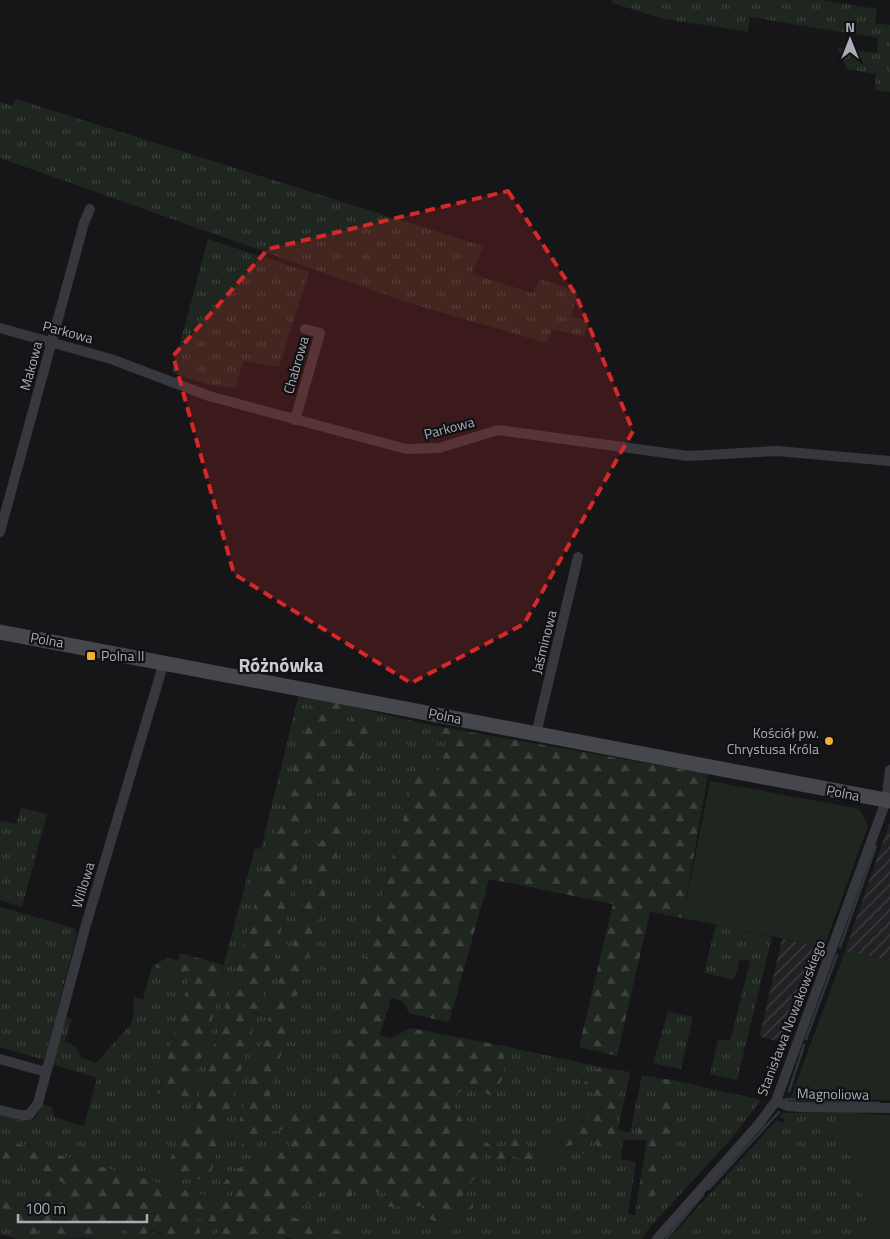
<svg xmlns="http://www.w3.org/2000/svg" width="890" height="1239" font-family="'Titillium Web',sans-serif">
<style>
.industrial{fill:url(#industrial-furrows)}
.grass{fill:url(#grass-tufts)}
.forest{fill:url(#forest-firs)}
.green{fill:#1e261f}
.lines{fill:none;stroke-linecap:round;stroke-linejoin:round}
.stream{stroke:#2c353c;stroke-width:2.5}
.street{stroke:#37383d;stroke-width:10}
.secondary{stroke:#45474d;stroke-width:15}
.marked{fill:#d62828;fill-opacity:0.2;stroke:#d62828;stroke-width:4;stroke-dasharray:10 6;stroke-linejoin:round}
.poi-dot{fill:#f2b134;stroke:#111113;stroke-width:2}
.labels{text-anchor:middle;stroke-width:4.5;stroke-linejoin:round;paint-order:stroke}
.street-label{font-size:14px;fill:#a8adb8;stroke:#111113}
.poi-label{font-size:14px;fill:#a8adb8;stroke:#111113;text-anchor:start}
.district-label{font-size:19px;font-weight:bold;fill:#c9ccd4;stroke:#111113}
</style>
<defs>
<pattern id="industrial-furrows" width="10" height="10" patternUnits="userSpaceOnUse" patternTransform="scale(1.25)"><rect width="10" height="10" fill="#222225"/><path d="M-1 1l2-2M0 10L10 0M9 11l2-2" fill="none" stroke="#3f3f43"/></pattern>
<pattern id="grass-tufts" width="24" height="20" patternUnits="userSpaceOnUse" patternTransform="scale(1.25)"><rect width="24" height="20" fill="#1e261f"/><path d="M3 7l-1-3M5 7V3M7 7l1-3M15 17l-1-3M17 17v-4M19 17l1-3" fill="none" stroke="#3c433d"/></pattern>
<pattern id="forest-firs" width="22" height="20" patternUnits="userSpaceOnUse" patternTransform="scale(1.25)"><rect width="22" height="20" fill="#1e261f"/><path d="M5 1l3.5 6h-7zM16 11l3.5 6h-7z" fill="#3c433d"/></pattern>
</defs>
<rect width="100%" height="100%" fill="#161618"/>
<path class="industrial" d="M889,824h1v136l-45,-9z
M782,939l42,8 -37,97 -26,-7 -1,-3z"/>
<path class="grass" d="M612,0h210l55,9 -2,14 15,2v67l-15,-2 1,-16 -29,-5 -9,-21 39,5 1,-15 -128,-21 -2,15 -88,-14 -48,-15z
M16,99l467,147 -11,28 61,19 7,-14 38,13 -7,24 16,5 -2,16 -33,-8 -5,14 -141,-41 -406,-144v-56l12,4z
M208,239l101,33 -30,95 -36,-6 -7,27 -27,-3 -37,-12z
M299,693l15,4 -122,426 -12,8 28,50 67,-228 66,-250 14,4 -65,249 -7,11 -47,167 9,3 44,-9 3,4 -2,17 -54,21 -14,15 12,4 -4,13 -230,-63v-26l17,7h16l5,-6 3,-10 11,3 2,10 30,9 13,-48 -46,-14 13,-47 8,2 -7,22 10,5 7,12 14,5 34,-38 3,-9 1,-19 9,3 9,-34 38,11 -33,116 32,9 35,-126 -3,-1 34,-127 6,1z
M375,712l55,13v14l18,3 -11,33 -21,-3 -61,227 1,22 -11,19 -23,69c-20,4 -38,2 -58,4z
M21,808l26,6 -25,93 -22,-7v-79l16,3z
M0,907l74,21 3,6 -33,126 -44,-13z
M716,925l56,12 -35,143 -27,-6 8,-35 12,2 20,-80 -10,-2 -6,21 -30,-7z
M668,1012l25,5 -12,52 -28,-6z
M499,1045l103,22 -10,5 9,24v14l-15,10 -23,3 -3,14 -8,4 16,7 6,-4h13l1,-8 5,-1 6,17 23,-2 -1,9 15,3 -8,52 7,1 3,-20h16l18,-76 -3,-1 4,-21 -3,-1 3,-16 88,20 -31,40 -79,86 -9,13h-275l-77,-21 7,-10 24,-9v-14l65,8v14l72,-5 24,-37v-6l6,-7 12,-2 -4,4 13,8 3,-6 33,8 1,-14h-15l-9,-5 -29,3c-7,-6 -13,-7 -20,-13 -9,-6 -15,-21 -20,-31 9,-26 24,-16 42,-6l8,-47z
M623,1071l7,1 -12,58 12,3 12,-58 22,4 -9,45 -15,-3 -4,19h-13l-14,-20 5,-5z
M837,1112l38,127h-206l108,-119 5,3 3,-3 -5,-4 3,-3z
M8,1158l31,19 24,5 -1,4 -10,-1 -20,30c-11,-9 -19,-23 -32,-29v-26z
M188,1215l22,8 16,-3 5,3 -5,5 -7,2 -6,9h-16l3,-6 -13,-13z
M13,1222l5,4 -1,5 17,5 6,-8 6,1 -1,5 6,5h-34l-17,-5v-7z
M105,1227h17l11,9c15,-5 21,-7 33,3h-80l10,-1z"/>
<path class="forest" d="M314,697l27,6 -66,250 -67,229 -41,-12 13,-39 12,-8z
M355,707l20,5 -110,401c19,-2 37,0 57,-4l23,-69 11,-19 -1,-22 61,-227 21,3 11,-32 -18,-4v-14l278,49 -25,144 -33,-6 -33,144 -38,-9 34,-143 -124,-25 -40,143 -39,-8 -8,-13 -11,-3 -11,37 11,3 19,-10 89,17c12,18 2,36 -5,53 -17,-11 -33,-18 -41,6l17,30 15,7 8,7 14,-1 10,-10c7,12 15,13 29,13l8,11 -9,3 -33,-8 -8,9 -8,-1 -4,-6 7,-8 -11,2 -6,7 1,6 -25,37 15,2v10l-21,-2 -8,13 -14,-6 -6,-13 -38,1v-14l-35,-3 1,13 -9,3 -10,-19 -12,-2v14l-24,9 -7,9 77,22h-75l-5,-2 -2,2h-72l6,-9 7,-2 5,-6 -5,-2 -16,3 -21,-8 -2,5 12,7 1,6 -3,6h-31l-7,-6 -8,-3 -9,8 -9,-2 -11,-9h-17l-9,11 -45,1 -6,-5v-5l-5,-1 -2,7 -4,2 -17,-6v-4l-4,-4 -13,5v-42c13,6 21,20 32,29l20,-30 10,1 1,-4 -24,-5 -31,-19 -8,2v-21l230,63 4,-13 -12,-4 14,-16 54,-20 2,-17 -4,-4 -27,6 -11,18 -10,-2 5,-12 -9,-4 47,-167 7,-11z
M180,953l43,12 -2,10 3,1 -35,127 -32,-10 33,-116 -38,-11 15,-8 11,2z
M602,1067l21,4 -9,44 -5,5 14,20 -1,10 -23,2 -6,-17 -5,2 2,12 -3,4 -6,1 -6,-5 3,-4 -4,-1 -18,8 -4,-11 8,-4v-11l3,-3 23,-3 15,-10v-14l-8,-1 -9,-13 8,-4v-6z
M664,1079l9,1 -3,16 3,1 -4,21 3,1 -18,77 -16,-1 9,-55h-11l4,-19 15,3z"/>
<path class="green" d="M710,781l150,28 8,17 -44,121 -141,-29z
M845,951l45,9v140l-99,-3z
M837,1112l53,3v124h-15z"/>
<g class="lines">
<path class="stream" d="M840,947l36,-101
M806,1039l31,-84
M789,1091l15,-46
M786,1099l93,4
M709,1189l70,-77
M666,1239l37,-44"/>
<path class="street" d="M0,328l111,31 98,37 197,53 33,-1 59,-18 190,26 89,-5 113,10
M295,420l25,-87 -15,-4
M0,532l84,-309 6,-14
M536,734l42,-177
M0,1059l46,13
M776,1101l12,5 12,1 90,1
M0,1110l20,5h9l9,-12 47,-175 79,-266
M657,1239l101,-114 18,-24 110,-300 4,-31"/>
<path class="secondary" d="M0,632l890,169"/>
</g>
<path class="marked" d="M508,191l68,104 57,136 -109,193 -113,59 -177,-109 -61,-218 95,-107z"/>
<g class="poi-dot">
<rect x="86" y="651" width="10" height="10" rx="2.5"/>
<circle cx="829" cy="741" r="5"/>
</g>
<g class="labels">
<g class="street-label">
<text transform="translate(68 332) rotate(15)" y="5">Parkowa</text>
<text transform="translate(296 365) rotate(-74)" y="5">Chabrowa</text>
<text transform="translate(31 366) rotate(-75)" y="5">Makowa</text>
<text transform="translate(449 428) rotate(-15)" y="5">Parkowa</text>
<text transform="translate(47 640) rotate(10)" y="5">Polna</text>
<text transform="translate(544 642) rotate(-76)" y="5">Jaśminowa</text>
<text transform="translate(445 716) rotate(11)" y="5">Polna</text>
<text transform="translate(843 793) rotate(11)" y="5">Polna</text>
<text transform="translate(83 885) rotate(-73)" y="5">Willowa</text>
<text transform="translate(791 1018) rotate(-69)" y="5">Stanisława Nowakowskiego</text>
<text transform="translate(833 1094) rotate(1)" y="5">Magnoliowa</text>
</g>
<g class="poi-label">
<text x="101" y="661">Polna II</text>
<text x="819" y="738" text-anchor="end">Kościół pw.<tspan x="819" dy="16">Chrystusa Króla</tspan></text>
</g>
<g class="district-label">
<text x="281" y="672">Różnówka</text>
</g>
</g>
<g transform="translate(850 40)" stroke="#111113" stroke-width="4" paint-order="stroke">
<path d="M0-4L9 19L0 12L-9 19Z" fill="#a8adb8"/>
<text y="-8" font-size="14" font-weight="bold" text-anchor="middle" fill="#a8adb8">N</text>
</g>
<path d="M18 1214v8h129v-8" fill="none" stroke="#a8adb8" stroke-width="2.5"/>
<text x="25" y="1214" font-size="15" fill="#a8adb8" stroke="#111113" stroke-width="4" paint-order="stroke">100 m</text>
</svg>
